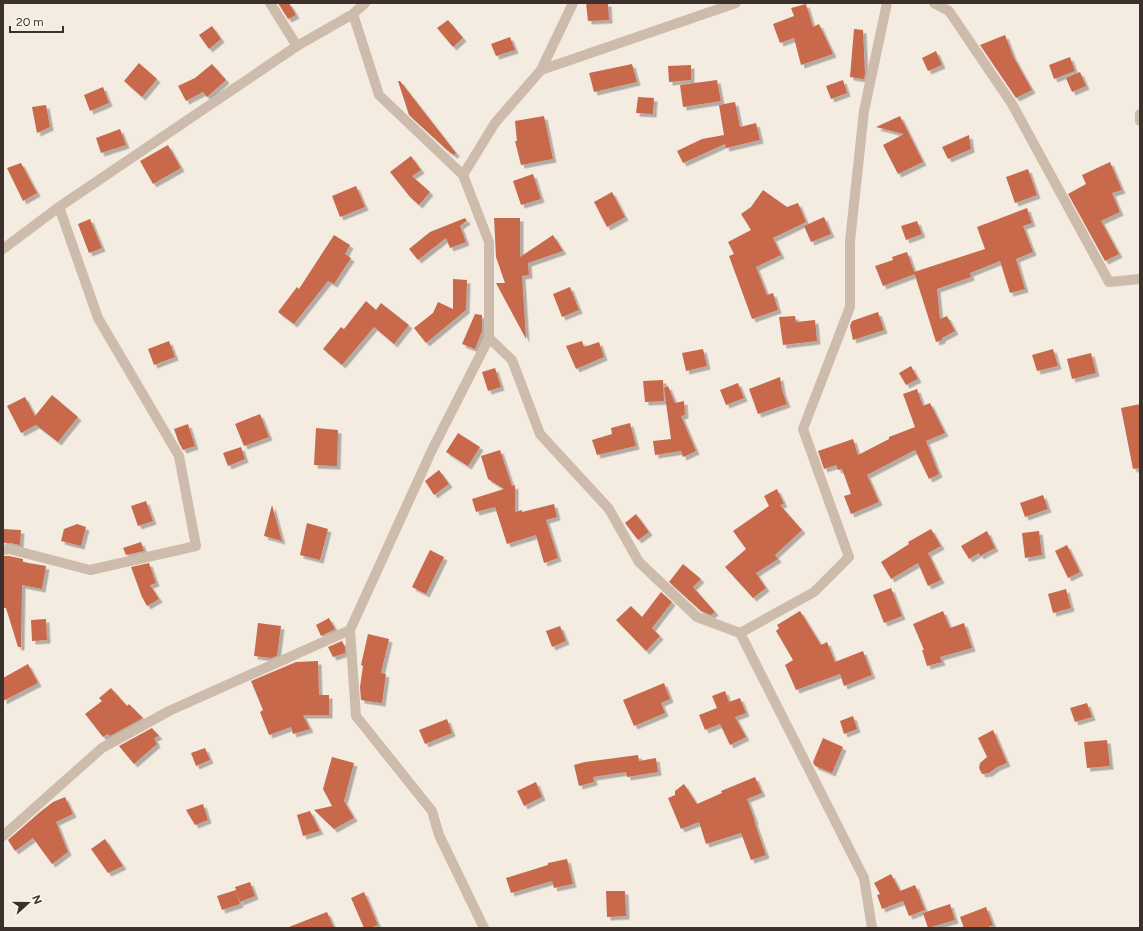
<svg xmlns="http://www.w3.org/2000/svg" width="1143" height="931" font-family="Figtree,sans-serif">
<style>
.building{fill:#c8694b;filter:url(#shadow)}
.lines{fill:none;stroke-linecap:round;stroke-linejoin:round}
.minor{stroke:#cdbbac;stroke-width:10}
</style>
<defs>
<filter id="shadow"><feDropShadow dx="3.5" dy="3.5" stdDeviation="0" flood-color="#0004"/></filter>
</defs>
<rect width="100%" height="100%" fill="#f4ebe1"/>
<path class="building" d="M278,3h11l7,12 -8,4z
M586,3h22l1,17 -21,1z
M806,4l7,23 6,-3 14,30 -32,11 -7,-27 -14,5 -7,-19 21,-8 -3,-8z
M448,20l15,18 -10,9 -16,-19z
M212,26l9,13 -12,10 -10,-14z
M854,29l9,1 2,44 -1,5 -14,-2z
M1005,35l8,21 19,34 -16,8 -36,-53z
M510,37l5,13 -19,6 -5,-12z
M936,51l6,14 -14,6 -6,-13z
M1070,57l5,14 -21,8 -5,-14z
M139,63l18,16 -15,18 -18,-16z
M212,64l14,16 -19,17 -4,-5 -17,9 -8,-15 17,-8z
M632,64l5,18 -43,10 -5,-19z
M691,65v15l-22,2 -1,-16z
M1080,72l6,14 -14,6 -6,-14z
M717,80l4,21 -38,6 -3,-22z
M843,80l4,13 -16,6 -5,-13z
M398,81h2l56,72 -2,2 -7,-5 -38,-35z
M103,87l6,16 -19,8 -6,-16z
M638,97l16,1 -1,16 -17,-1z
M735,102l5,25 16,-4 4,17 -34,8 -1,-4 -42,19 -6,-12 25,-12 22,-4 -5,-30z
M46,105l4,22 -13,6 -5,-26z
M544,116l9,43 -32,6 -6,-24h2l-2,-20z
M900,116l23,46 -25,12 -15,-29 21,-11 -28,-7z
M120,129l6,16 -25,8 -5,-15z
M969,135l2,14 -23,10 -6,-12z
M168,145l13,23 -28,16 -13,-23z
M411,156l10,14 -9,6 18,16 -11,13 -9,-8 -20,-25z
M1110,162l12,28 -10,3 8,19 -19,9 18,33 -14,7 -37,-67 18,-10 -4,-9z
M21,163l16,30 -14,8 -16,-33z
M1028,169l9,26 -22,8 -9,-26z
M533,174l8,25 -20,6 -8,-24z
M356,186l9,21 -25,10 -8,-21z
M763,190l24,17 11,-4 8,19 -33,16 8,17 -25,12 11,28 6,-2 5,17 -26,9 -23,-63 5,-2 -6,-12 23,-12 -10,-16 10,-7z
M612,192l13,25 -18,10 -13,-25z
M1027,208l5,15 -9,3 10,26 -17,7 9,30 -15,4 -10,-32 -30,12 1,4 -34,12 3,30 7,-3 8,15 -13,7v2l-6,2 -22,-70 71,-23 -8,-22z
M824,217l7,17 -20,8 -7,-16z
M465,218l2,3 -7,5 6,16 -16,6 -4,-10 -28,22 -9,-11 21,-17z
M494,218h26v39l33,-22 10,16 -35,12 1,12 -7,1 4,63 -30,-56h9l-9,-26z
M90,219l12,29 -13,5 -11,-29z
M917,221l5,13 -16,6 -5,-14z
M334,235l16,10 -5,9 6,4 -17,26 -6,-3 -34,43 -16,-12 19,-25 2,2z
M907,252l8,22 -32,12 -8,-20 18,-6 -1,-3z
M453,279l14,1 -1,30 -40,33 -12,-15 19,-15 5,-11 15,7z
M570,287l9,23 -17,7 -9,-23z
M366,301l10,9 5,-7 28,22 -15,19 -20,-17 -32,38 -19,-16 18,-22 3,2z
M878,312l6,18 -31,10 -3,-14 2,-5z
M475,314l7,1v16l-7,18 -13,-5z
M795,316l1,6 19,-2 2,21 -34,4 -4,-28z
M169,341l6,16 -21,8 -6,-16z
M582,341l2,6 15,-5 5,15 -28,12 -10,-23z
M703,349l4,17 -21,5 -4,-18z
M1053,349l5,17 -21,5 -5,-16z
M1091,353l5,20 -24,6 -5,-20z
M911,366l7,13 -12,6 -7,-12z
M495,368l6,19 -13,4 -6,-19z
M780,377l2,13 5,14 -29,10 -9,-25z
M663,380l1,21 -19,1 -2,-21z
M738,383l6,15 -18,7 -6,-15z
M668,386l7,17 9,-2 1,14 -4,1 15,35 -13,6 -2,-6 -26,4 -2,-14 18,-2 -7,-51z
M917,389l6,17 7,-3 15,30 -19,8 13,33 -10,5 -14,-29 -48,25 12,27 -28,12 -7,-18 7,-2 -9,-25 -4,1 -2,-5 -12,4 -6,-18 35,-12 5,16 31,-16v-2l26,-10 -12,-33z
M52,395l26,22 -20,25 -22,-17 -15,8 -14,-27 18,-9 10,19z
M1140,404v64l-7,1 -12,-61z
M260,414l9,23 -25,9 -9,-22z
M630,423l6,23 -39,9 -5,-15 20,-6 -1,-6z
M188,424l7,22 -12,4 -4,-7 -5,-14z
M316,428l22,2 -1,36 -23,-1z
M458,433l22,14 -12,19 -22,-14z
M241,447l4,12 -17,7 -5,-13z
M500,450l12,36 3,-1v27l7,-2v2l32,-8 3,13 -11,3 12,38 -14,5 -8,-28 -29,9 -12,-37 -19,5 -4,-13 32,-10 -16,-10 -7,-23z
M439,470l10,14 -15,11 -9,-14z
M777,489l7,15 -4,1 22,25 -27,25 3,4 -22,14 10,15 -13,10 -28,-31 21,-18 -13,-18 36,-25 -5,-10z
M1043,495l5,14 -23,8 -5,-14z
M146,501l7,20 -15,5 -7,-20z
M272,505l10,36 -18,-5z
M636,514l13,18 -11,8 -13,-17z
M307,523l21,6 -8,31 -20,-5z
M77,524l9,3 -5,19 -20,-5 3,-12z
M3,529l18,1 -1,15 -10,-2h-7z
M931,529l10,17 -13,7 13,27 -13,6 -10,-23 -27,16 -10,-17 28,-18 -1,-2z
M987,531l8,17 -15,8 -1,-3 -10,6 -8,-13z
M1039,531l3,24 -17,3 -3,-25z
M141,542l3,9 -18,4 -3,-7z
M1067,545l13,27 -12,6 -13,-27z
M430,550l14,7 -18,37 -14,-7z
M4,556h5l14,3v3l23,4 -4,23 -20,-4 -1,62h-3l-12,-39h-3z
M149,563l7,20 -6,2 9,14 -12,7 -5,-9 -11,-30z
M683,564l18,15 -8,8 22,25 -4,3 -10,-4 -32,-29z
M891,588l11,28 -18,7 -11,-28z
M1066,589l5,19 -18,5 -5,-19z
M661,592l11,10 -20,26 8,8 -14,15 -30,-31 15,-14 11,11z
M800,611l21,34 6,-3 8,20 28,-11 9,24 -28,11 -4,-12 -44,16 -11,-25 8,-5 -17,-29 3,-3 -2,-3z
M943,611l7,17 14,-5 8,25 -32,9 2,5 -15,4 -5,-16h2l-11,-26z
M329,618l6,11 -14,7 -5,-11z
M46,619l1,21 -15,1 -1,-21z
M258,623l23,3 -4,30 -6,2 -17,-2z
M560,626l6,15 -14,6 -6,-16z
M368,634l21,5 -8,34 5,1 -4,29 -21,-3 -1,-13 3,-21 -2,-1z
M342,641l3,6v6l-12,4 -5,-10z
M318,661l1,34h10v20h-26l7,14 -17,5 -2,-7 -22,8 -9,-23 3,-2 -12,-29 45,-19z
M28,664l10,19 -35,18v-23z
M664,683l6,16 -9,4 4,10 -31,13 -11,-26z
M111,688l16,18 2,-2 14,14 -33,18 -2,-2 -5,3 -18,-23 17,-13 -3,-3z
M725,691l4,11 11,-4 6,15 -11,4 11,20 -16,8 -10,-21 -15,6 -6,-15 18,-7 -5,-12z
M1087,703l5,14 -17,5 -5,-14z
M853,716l4,13 -13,5 -4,-13z
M447,719l5,14 -27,11 -6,-14z
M152,728l7,8 -5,2 3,6 -23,20 -15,-18z
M993,730l14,33 -10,4 -8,6 -7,1 -3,-6 1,-5 7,-6 -9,-19z
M823,738l20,9 -11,26 -17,-7 -2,-4z
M1107,740l3,26 -23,2 -3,-26z
M205,748l5,12 -14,6 -5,-13z
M638,755l1,6 17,-3 2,14 -31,5 -1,-5 -33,5 1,5 -15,4 -5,-21 11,-3z
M332,757l22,6 -10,38 10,17 -20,11 -20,-19 18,-4 -9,-17z
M755,777l7,16 -15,6 8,22h-1l12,34 -15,5 -10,-27 -35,11 -7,-22 -18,7 -13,-31 7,-3v-4l9,-7 13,20 25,-11 -1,-2z
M536,782l6,15 -18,9 -7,-15z
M65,797l8,17 -17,8 12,30 -16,12 -19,-26 -18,13 -7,-11 32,-28 13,-10z
M203,804l5,16 -13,5 -9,-15z
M310,811l10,20 -17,5 -6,-21z
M105,839l18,27 -15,7 -17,-24z
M567,859l6,25 -19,4 -2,-7 -41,12 -5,-15 42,-13v-2z
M891,874l9,17 15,-6 10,25 -16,6 -6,-15 -21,8 -5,-14 3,-1 -6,-11z
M250,882l5,14 -15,6 -4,-12 4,14 -18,6 -5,-14 19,-6 -1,-3z
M606,891h19l1,25 -19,1z
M364,892l14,33 -8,3h-6l-13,-30z
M950,904l5,16 -27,8 -5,-15z
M986,907l7,18 -8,3h-21l-4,-11z
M327,912l7,16h-45v-1z"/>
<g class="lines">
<path class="minor" d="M270,3l27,43
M934,3l15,8 63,93 97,178 31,-3
M353,14l26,81 84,80 26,67v96l23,22 28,74 69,75 30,53 58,55 43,16 124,245 8,50
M541,70l195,-67
M1140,114v7
M463,175l32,-52 46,-53 32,-67
M3,249l56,-42 238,-161 56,-32 12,-11
M3,550l6,-1 81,21 106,-24 -17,-90 -81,-138 -39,-111
M350,630l6,86 76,95 7,24 45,93
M740,633l74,-41 35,-35 -46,-128 47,-122v-66l14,-130 23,-108
M3,836l99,-88 67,-37 181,-81 82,-180 57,-112"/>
</g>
<rect width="1143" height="931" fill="none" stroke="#3b302b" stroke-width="8"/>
<g transform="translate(28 903) rotate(69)" stroke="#fbf5ee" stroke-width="3" paint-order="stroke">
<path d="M0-3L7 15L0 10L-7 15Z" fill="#3b302b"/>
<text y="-6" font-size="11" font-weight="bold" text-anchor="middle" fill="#3b302b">N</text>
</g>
<path d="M10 26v6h53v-6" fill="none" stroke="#3b302b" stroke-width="2"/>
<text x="16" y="26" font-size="12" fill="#3b302b" stroke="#fbf5ee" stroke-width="3" paint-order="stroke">20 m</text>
</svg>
